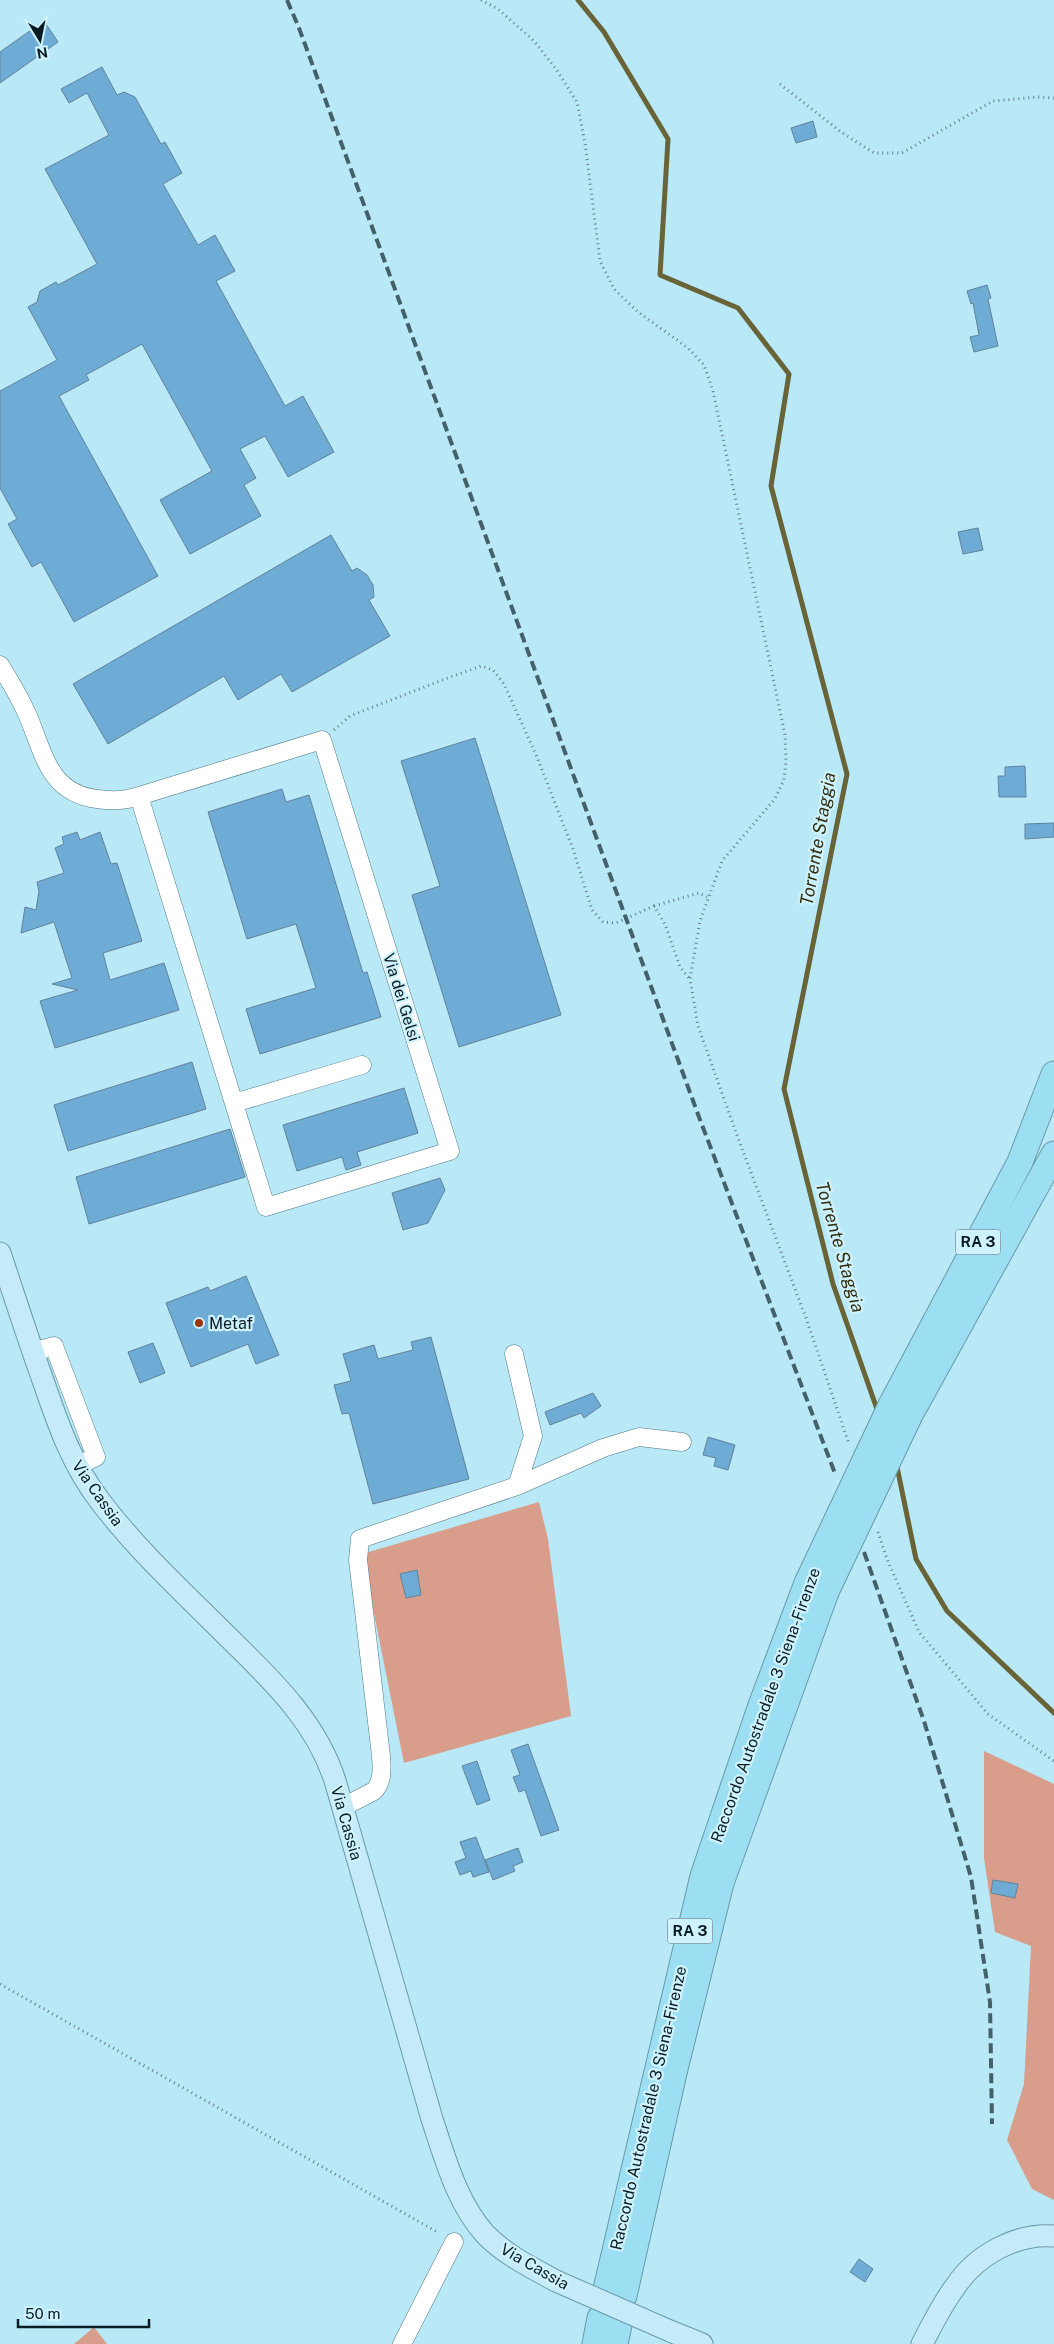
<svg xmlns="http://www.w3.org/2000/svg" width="1054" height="2344" font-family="'Public Sans',sans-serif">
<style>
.green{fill:#d89e8b}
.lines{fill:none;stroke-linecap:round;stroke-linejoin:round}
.stream{stroke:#686438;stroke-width:5}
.building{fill:#6eabd5;stroke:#61839a}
.minor-casing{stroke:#4e7986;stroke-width:19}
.major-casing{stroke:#699aa9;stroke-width:23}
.highway-casing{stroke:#699aa9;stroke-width:27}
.path{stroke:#61818b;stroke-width:3;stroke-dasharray:1 4;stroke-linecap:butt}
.minor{stroke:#fff;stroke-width:18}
.major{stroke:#c4ebf7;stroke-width:21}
.highway{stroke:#9cdef2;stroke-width:25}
.rail{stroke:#446068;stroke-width:4;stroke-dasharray:10 5;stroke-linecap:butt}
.major-bridge-casing{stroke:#699aa9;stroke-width:23;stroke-linecap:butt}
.highway-bridge-casing{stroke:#699aa9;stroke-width:27;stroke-linecap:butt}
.major-bridge{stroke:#c4ebf7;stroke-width:21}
.highway-bridge{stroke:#9cdef2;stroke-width:25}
.poi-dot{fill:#9b350c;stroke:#cef3ff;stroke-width:2}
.labels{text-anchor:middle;stroke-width:4.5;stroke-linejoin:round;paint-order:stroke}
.shield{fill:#cef3ff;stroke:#455c64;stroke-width:1}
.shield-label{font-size:15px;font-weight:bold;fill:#0a1c21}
.street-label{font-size:16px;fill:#0a1c21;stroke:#cef3ff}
.poi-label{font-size:16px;fill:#0a1c21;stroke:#cef3ff;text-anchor:start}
.water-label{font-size:18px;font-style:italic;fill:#342f10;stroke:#cef3ff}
</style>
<rect width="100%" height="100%" fill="#b9e8f6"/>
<path class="green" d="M539,1502l9,37 23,177 -167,47 -42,-209z
M984,1751l70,33v416l-22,-11 -25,-49 17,-56 7,-138 -36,-14 -11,-74z
M94,2327l13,17h-33z"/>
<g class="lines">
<path class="stream" d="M578,0l26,32 64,107 -8,136 78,33 51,66 -18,112 76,288 -63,315 49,195 45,128
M896,1462l20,97 31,52 107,102"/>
</g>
<path class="building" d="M44,21l14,21 -58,41v-31z
M102,67l15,28 7,-3 11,5 26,47 4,-2 17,31 -19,11 35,61 17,-10 20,36 -19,10 69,125 18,-10 31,56 -46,25 -23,-41 -25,13 16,29 -12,7 17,31 -71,38 -30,-54 52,-29 -70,-127 -56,31 3,5 -30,16 99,180 -84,46 -33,-60 -9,5 -24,-43 9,-5 -17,-31v-97l57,-31 -29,-53 9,-5 3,-11 16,-9 2,3 39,-21 -52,-95 64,-34 -22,-42 -18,10 -8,-14z
M813,121l4,16 -21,6 -5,-15z
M987,285l4,13 -3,1 10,47 -24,6 -4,-15 9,-2 -6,-32 -2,1 -4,-13z
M978,528l5,22 -20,4 -5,-22z
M331,535l21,36 5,-3 10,7 6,10 1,12 -5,3 21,36 -98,56 -11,-18 -43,26 -14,-24 -116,68 -35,-60z
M475,738l86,277 -102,32 -47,-152 28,-9 -39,-125z
M1025,766l1,31h-27l-1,-21h7v-9z
M282,789l4,13 23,-7 54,178 4,-1 14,45 -121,37 -14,-45 70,-21 -20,-64 -49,15 -39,-127z
M1054,823v14l-29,2v-15z
M77,832l3,8 20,-8 11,32 6,-1 25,78 -39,12 7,27 54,-17 15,47 -124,38 -15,-47 38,-11 -26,-6 20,-6 -18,-56 -33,11 4,-26 11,3 3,-19 -2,-9 27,-9 -9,-25 9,-4 -2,-7z
M192,1062l14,47 -138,42 -14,-46z
M404,1088l14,45 -61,19 4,13 -15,5 -4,-13 -45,14 -14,-46z
M230,1129l15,48 -156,47 -13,-47z
M440,1178l5,12 -17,33 -25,7 -11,-37z
M246,1276l33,79 -23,9 -8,-20 -57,23 -25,-64 42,-16 2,4z
M431,1337l38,142 -96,25 -24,-91 -7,1 -8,-29 17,-4 -8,-27 31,-9 4,14 35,-9 -2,-8z
M153,1343l12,30 -25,10 -12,-31z
M593,1393l8,13 -17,12 -3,-5 -31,12 -5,-13z
M708,1437l27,8 -7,25 -14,-4 2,-8 -13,-3z
M417,1570l4,25 -15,3 -6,-24z
M528,1744l31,86 -18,6 -16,-46 -6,2 -6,-15 7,-2 -9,-25z
M477,1761l13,39 -13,5 -15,-39z
M476,1837l13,35 -16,5 -2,-6 -11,4 -5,-13 11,-4 -6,-16z
M518,1848l5,14 -10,4 2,5 -22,9 -8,-20z
M993,1880l25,4 -3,14 -24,-5z
M859,2259l14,10 -8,13 -15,-10z"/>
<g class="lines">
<defs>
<path id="minor" d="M0,665c10,16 20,33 28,51 16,38 21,77 69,83 14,2 28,2 42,-3l183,-56 128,411 -184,56 -127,-411
M234,1103l128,-38
M33,1352l21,-6 42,111 -20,9
M514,1354l19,82 -16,50
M343,1807l31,-16c9,-9 8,-23 7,-35l-23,-196 2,-21 157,-53 86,-38 36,-11 43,5
M402,2344l52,-102"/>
<path id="major" d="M0,1253c15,45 29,89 45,133 14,41 28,80 55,115 37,49 84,92 127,135 44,43 91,87 109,148l96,335c13,39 25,84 53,115 19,20 47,34 71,47
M670,2331l32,13
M922,2344c10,-19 20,-40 33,-57 21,-32 61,-54 99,-51"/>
<path id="highway" d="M891,1405l129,-243 34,-88
M910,1415l144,-261
M606,2289l97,-413 57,-168 47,-125
M624,2296l50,-223 47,-190 105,-291
M595,2344l5,-26
M615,2344l4,-19"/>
</defs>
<use href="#minor" class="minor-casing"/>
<use href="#major" class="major-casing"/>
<use href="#highway" class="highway-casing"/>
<path class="path" d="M481,0l17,9 36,32 22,28 21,33 8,41 15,118 14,28 24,23 50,36 16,17 9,26 72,344 1,26 -2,19 -10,20 -52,61 -22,60 -10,58 8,47 40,112 68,180 43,126
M780,84l61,48 33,21h28l91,-52 45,-4 16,1
M334,730l16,-14 95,-37 36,-13 12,4 11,14 33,73 36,92 19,61 11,12 13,1 38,-17 11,18 15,43 9,11
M654,906l45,-13 8,4
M878,1532l9,27 32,73 69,82 66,47
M0,1984l439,249"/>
<use href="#minor" class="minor"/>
<use href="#major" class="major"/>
<use href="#highway" class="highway"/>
<path class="rail" d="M287,0l12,28 400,1089 137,359
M864,1552l60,169 47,156 19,125 2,122"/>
<defs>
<path id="major-bridge" d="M556,2281l114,50"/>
<path id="highway-bridge" d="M807,1583l84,-178
M826,1592l84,-177"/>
</defs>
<use href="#major-bridge" class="major-bridge-casing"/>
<use href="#highway-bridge" class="highway-bridge-casing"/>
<use href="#major-bridge" class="major-bridge"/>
<use href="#highway-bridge" class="highway-bridge"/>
</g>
<circle class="poi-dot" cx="199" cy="1323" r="5"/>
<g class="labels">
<g class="shield">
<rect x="955.5" y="1229.5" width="45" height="25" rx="4"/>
<rect x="667.5" y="1918.5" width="45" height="25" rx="4"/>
</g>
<g class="shield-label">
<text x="978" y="1247">RA 3</text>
<text x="690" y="1936">RA 3</text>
</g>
<g class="street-label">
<text transform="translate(402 997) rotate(73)" y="6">Via dei Gelsi</text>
<text transform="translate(98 1493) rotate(55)" y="6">Via Cassia</text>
<text transform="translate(765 1705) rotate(-70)" y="6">Raccordo Autostradale 3 Siena-Firenze</text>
<text transform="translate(347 1823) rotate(74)" y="6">Via Cassia</text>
<text transform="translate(648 2108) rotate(-77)" y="6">Raccordo Autostradale 3 Siena-Firenze</text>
<text transform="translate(535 2266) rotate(30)" y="6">Via Cassia</text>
</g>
<g class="poi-label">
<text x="209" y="1329">Metaf</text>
</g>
<g class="water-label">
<text transform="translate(818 839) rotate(-80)" y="6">Torrente Staggia</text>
<text transform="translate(840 1247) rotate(74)" y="6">Torrente Staggia</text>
</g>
</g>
<g transform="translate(40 40) rotate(170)" stroke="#cef3ff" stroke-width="4" paint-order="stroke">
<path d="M0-4L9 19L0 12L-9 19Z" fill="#0a1c21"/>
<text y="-8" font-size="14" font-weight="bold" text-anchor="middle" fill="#0a1c21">N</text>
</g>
<path d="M18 2319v8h131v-8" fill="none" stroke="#0a1c21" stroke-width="2.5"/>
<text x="25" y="2319" font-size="15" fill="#0a1c21" stroke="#cef3ff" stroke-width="4" paint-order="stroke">50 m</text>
</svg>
